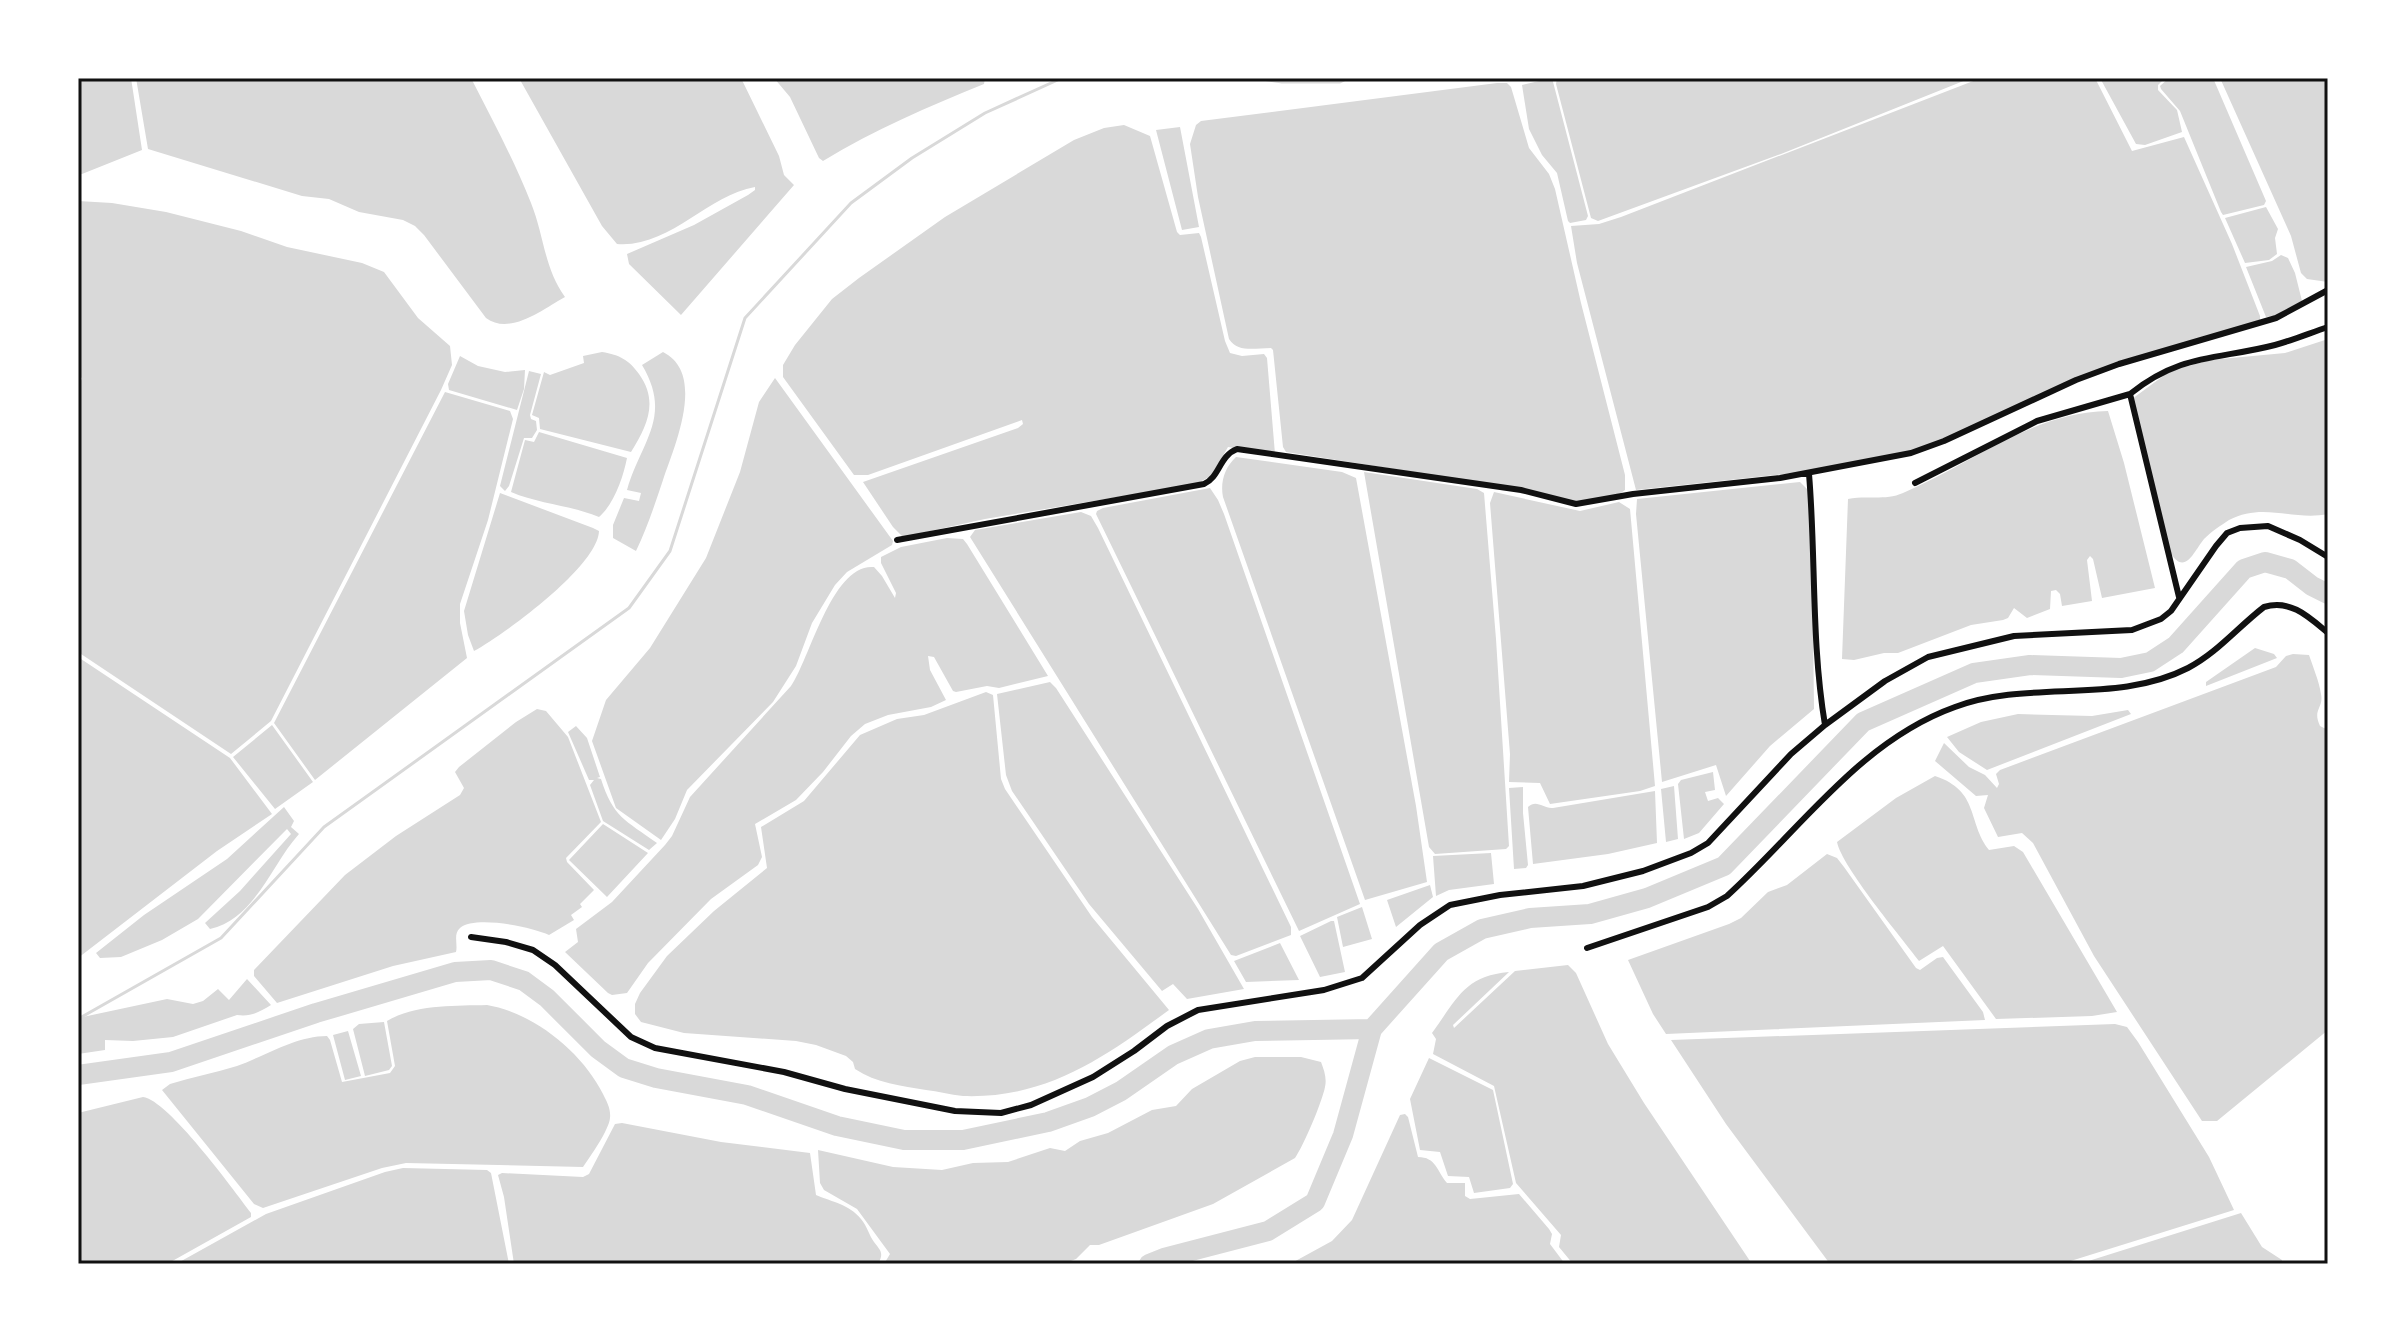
<svg xmlns="http://www.w3.org/2000/svg" width="2406" height="1342" font-family="'Space Grotesk',sans-serif">
<style>
.water{fill:#d9d9d9}
.lines{fill:none;stroke-linecap:round;stroke-linejoin:round}
.stream{stroke:#d9d9d9;stroke-width:3}
.river{stroke:#d9d9d9;stroke-width:20}
.minor{stroke:#111;stroke-width:6}
.neatline{fill:none;stroke:#111;stroke-width:3}
</style>
<rect width="100%" height="100%" fill="#fff"/>
<path class="water" d="M78,78h53l11,72 -60,24h-4z
M136,78h335c21,41 43,82 60,125 13,32 13,65 34,94 -22,12 -55,39 -79,21l-62,-83 -9,-9 -12,-6 -44,-8 -30,-13 -27,-3 -154,-47z
M519,78h222l38,78 5,19 10,10 -113,130 -52,-51 -2,-10 67,-29 54,-30 7,-5v-3c-48,8 -85,61 -138,57l-15,-18z
M774,78h211l-1,6c-56,23 -109,45 -161,77l-4,-3 -29,-61z
M1552,78l36,138 -2,4 -16,3 -2,-2 -11,-48 -15,-18 -13,-26 -7,-44z
M1557,78h414l-190,76 -183,67 -7,-3 -35,-134z
M1981,78h114l37,73 52,-14 48,107 28,72v4l-177,58 -160,73 -74,16 -213,23 -59,-227 -6,-37 28,-2 22,-7z
M2100,78h65l-7,7v5l19,20 5,22 -37,13 -9,-1z
M2169,78h44l53,123 -2,4 -41,10 -2,-3 -41,-101 -19,-22 -1,-3z
M2220,78h108v204l-21,-3 -6,-6 -10,-37z
M1497,83h10l4,4 18,61 20,26 6,15 26,114 44,172v15l-4,3 -35,11 -72,-16 -228,-36 -3,-5 -10,-97 -2,-2c-16,0 -33,5 -42,-9l-31,-142 -8,-53 6,-19 5,-4z
M1124,125l26,11 27,96 3,3 19,-2 2,4 24,104 5,12 12,3 22,-2 3,4 8,96 -47,-7 -17,29 -15,8 -211,35 -82,18 -10,-10 -30,-45 155,-54 5,-4 -1,-4 -154,55h-14l-71,-98v-12l12,-20 37,-46 27,-21 86,-61 129,-77 30,-12z
M1180,127l19,100 -17,3 -26,-100z
M78,201l34,2 54,9 75,19 46,16 75,16 22,9 34,46 32,28 2,19 -11,25 -170,331 -40,33 -153,-102v-263l4,-11 -2,-1 -2,5z
M2266,207l12,22 -3,9 2,16 -8,6 -24,3 -20,-45z
M2281,255l7,3 7,15 7,28 -28,15 -8,1 -20,-50 26,-6z
M2328,339v175c-35,7 -65,-12 -99,6 -9,6 -17,11 -25,19 -10,12 -19,38 -34,13l-38,-153 38,-28 40,-11 75,-7z
M602,352c18,3 27,8 37,22 20,28 8,52 -8,78l-91,-23 -1,-11 -7,-3 12,-43 6,3 34,-12 -1,-7z
M663,352c44,22 11,95 0,128 -8,24 -16,48 -27,71l-23,-13v-13l11,-27 15,3 2,-8 -14,-3c14,-49 46,-73 15,-125z
M460,356l18,10 27,6 20,-2 -1,19 -7,21 -68,-20 -1,-6z
M529,371l12,3 -11,41 1,4 5,2 1,9 -5,8h-8l-15,48 -4,5 -5,-5z
M775,378l118,163 -1,4 -45,27 -12,13 -23,38 -16,43 -23,36 -86,88 -12,29 -14,21 -45,-32 -24,-67 14,-41 44,-52 56,-90 34,-86 19,-70z
M445,392l65,19 3,8 -25,101 -28,84v19l7,35 -152,122 -41,-57z
M2108,411l16,52 31,125 -53,10 -9,-39 -3,-3 -3,4 5,41 -30,5 -2,-12 -4,-4 -5,1 -1,18 -23,9 -13,-10 -6,10 -5,2 -32,5 -73,28h-14l-30,7 -12,-1 6,-160c18,-4 37,2 55,-6 67,-28 129,-81 205,-82z
M539,432l88,26c-4,20 -13,46 -28,59 -29,-12 -60,-13 -88,-25l14,-52 9,2z
M1236,457l106,15 14,6 60,328 11,76 -62,18 -142,-403c-3,-15 2,-30 13,-40z
M1364,472l113,17 7,4 12,146 13,207 -3,3 -71,5 -6,-7z
M1800,482l8,8 4,54 2,165 -44,37 -44,50 -10,-31 -54,17 -26,-268 1,-15z
M1210,488l8,12 6,14 136,390 -61,27 -203,-417 1,-3 6,-3z
M1494,492l86,19 39,-9 11,7 25,277 -15,5 -90,13 -10,-21 -31,-1 1,-28 -20,-251z
M500,493l93,35 6,3c-1,35 -94,103 -125,120l-6,-16 -4,-24z
M1081,512l10,4 7,12 193,399v8l-55,21 -5,-1 -261,-418 5,-7z
M947,538l16,1 4,5 81,132 -49,12 -12,-2 -31,6 -3,-1 -19,-34 -6,-1 2,14 16,30 -15,7 -43,8 -23,9 -14,12 -28,36 -27,28 -41,24 7,33 -4,8 -47,34 -63,64 -21,30 -15,2 -4,-2 -43,-41 13,-10 -2,-13 36,-27 53,-57 7,-9 18,-39 101,-111c19,-27 41,-123 83,-119l8,9 13,22 1,-5 -15,-30v-6l20,-10z
M2255,648l19,6 3,4 -71,28v-4z
M2293,654l16,1c4,12 10,26 12,39 3,14 -9,15 -1,32l8,4v300l-111,91h-15l-108,-165 -61,-113 -11,-10 -24,4 -14,-29 4,-13 -12,1 -41,-35 9,-18 25,24 16,8 12,13 2,-4 -3,-10 4,-4 276,-103 10,-11z
M78,657l152,101 42,56 -55,37 -139,107z
M1050,682l6,6 142,221 46,80 -57,10 -14,-15 -11,7 -73,-87 -77,-113 -6,-16 -9,-81z
M986,692l7,3 8,84 4,10 87,128 77,93c-64,47 -122,89 -206,86 -13,-1 -25,-5 -37,-6 -24,-4 -50,-7 -71,-21l-2,-7 -7,-6 -30,-11 -20,-4 -112,-8 -43,-11 -6,-8v-10l5,-11 27,-37 47,-45 53,-43 -6,-41 43,-26 56,-66 37,-16 27,-4z
M537,709l9,2 22,26 33,85 -35,36 1,4 27,28 -14,14 2,3 -11,8 3,5 -25,15c-17,-8 -74,-20 -89,-7 -7,6 -2,16 -4,24l-63,14 -116,37 -23,-27v-6l91,-95 51,-39 64,-41 4,-7 -9,-16 4,-5 57,-45z
M2128,710l3,4 -144,56 -28,-18 -12,-15 34,-15 37,-8 74,2z
M272,725l41,57 -38,27 -42,-52z
M576,726l11,12 13,39 -3,1 4,1c12,38 24,41 56,64l-8,7 -46,-29 -13,-36 4,-5h-5l-21,-48z
M1713,772l2,18 -10,2 3,9 10,-3 6,6 -25,29 -15,6 -6,-55 3,-4z
M1935,776c45,15 32,46 54,74l25,-4 9,6 94,160 -25,4 -96,3 -53,-73 -24,15c-18,-24 -77,-94 -82,-119l59,-44z
M1674,786l4,53 -12,3 -5,-53z
M1523,787v26l5,52 -2,3 -12,1 -5,-81z
M1655,791l2,52 -49,11 -75,10 -5,-57c9,-8 15,2 25,1z
M284,807l10,14 -3,6 8,7c-28,31 -44,85 -89,95l-5,-6 35,-32 51,-57 -4,-5 -89,90 -36,21 -41,17 -21,1 -4,-5 48,-38 83,-56z
M603,824l45,29 -41,44 -38,-37z
M1491,853l3,31 -45,6 -13,6 -3,-40z
M1827,854l10,4 7,9 72,101 4,2 17,-12 6,-1 40,55 2,8 -319,14 -13,-20 -25,-54 101,-36 12,-6 27,-26 19,-7z
M1430,885l3,12 -37,30 -9,-27z
M1362,907l10,32 -29,8 -6,-30z
M1331,921h3l11,51 -25,5 -20,-41z
M1280,943l19,37 -53,2 -12,-21z
M1568,965l8,8 32,71 36,59 108,161h-179l-14,-17 2,-12 -45,-52 -22,-97 -61,-32 3,-15 -4,-6c25,-34 32,-57 77,-61l-56,53 1,3 61,-57z
M247,979l24,26c-12,7 -20,12 -34,10l-64,22 -40,4 -28,-1v10l-27,4v-36l89,-19 26,5 10,-3 15,-12 11,11z
M487,1005c47,8 95,47 116,89 4,8 8,15 7,24 -1,12 -20,39 -27,49l-177,-4 -24,5 -119,40 -9,-4 -92,-114 8,-6c22,-7 45,-11 67,-18 28,-10 59,-30 90,-30l3,4 12,42 48,-9 5,-7 -8,-45c29,-17 68,-15 100,-16z
M384,1022l8,44 -3,4 -24,6 -12,-47 6,-5z
M2115,1024l12,3 11,15 71,115 25,53 -173,54h-231l-104,-140 -55,-84z
M348,1031l13,45 -16,4 -12,-45z
M1255,1057h46l20,5c3,8 6,16 4,25 -3,15 -21,58 -30,71l-82,46 -114,41h-9l-14,14 -13,5h-179l6,-10 -33,-45 -33,-19 -4,-7 -2,-33 75,17 49,3 31,-7 35,-1 42,-14 15,3 15,-10 28,-8 44,-23 24,-4 16,-17 48,-28z
M1429,1058l64,32 20,94 -3,4 -36,5 -5,-16 -21,-1 -8,-24 -20,-2 -10,-51z
M143,1097c25,3 90,92 108,116v4l-84,47h-89v-151z
M1405,1114l3,3 10,40c18,0 19,14 29,26h18v13l5,3 49,-5 30,35 3,5 -2,10 15,20h-275l42,-23 20,-21 48,-105z
M622,1123l99,19 89,11 6,42c16,7 33,9 45,24 6,7 8,16 13,23 7,9 10,11 4,22h-364l-10,-67 -6,-22 4,-2 81,4 6,-3 26,-50z
M403,1168l84,2 4,3 18,91h-333l90,-50 119,-42z
M2241,1213l21,34 20,13 -1,4h-202z"/>
<g class="lines">
<path class="stream" d="M1256,78l26,4h58l8,-4
M78,1019l143,-81 103,-111 305,-219 41,-57 75,-233 106,-115 61,-45 73,-45 77,-35"/>
<path class="river" d="M78,1075l93,-13 145,-49 139,-41 36,-2 33,11 23,17 51,51 26,19 32,10 91,17 90,31 67,14h59l85,-18 42,-15 31,-16 52,-36 36,-16 46,-8 117,-2
M1149,1264l15,-6 104,-27 47,-29 28,-67 29,-106 69,-77 41,-23 48,-11 60,-4 57,-16 77,-32 139,-144 111,-49 56,-8 91,3 29,-6 26,-17 68,-76 21,-7 25,7 22,17 16,8"/>
<path class="minor" d="M1809,474c7,83 2,167 16,251
M1915,483l122,-62 93,-27
M897,540l307,-56c16,-7 15,-28 33,-35l284,41 55,14 57,-10 147,-16 131,-25 33,-12 132,-61 43,-16 157,-46 52,-28
M2179,597l-49,-203c51,-41 87,-34 145,-49 18,-5 35,-12 53,-18
M471,937l35,5 27,8 22,15 76,72 24,11 129,24 61,17 110,22 46,2 30,-8 62,-28 41,-26 33,-25 31,-16 126,-20 38,-12 58,-53 30,-20 50,-10 83,-9 60,-15 48,-18 17,-10 83,-89 34,-29 60,-44 43,-24 86,-21 118,-6 29,-11 10,-8 45,-65 11,-13 13,-5 28,-2 32,14 28,17
M1587,948l121,-41 19,-11c73,-66 133,-155 228,-189 75,-28 161,-2 233,-39 29,-15 50,-41 76,-61 27,-8 45,10 64,26"/>
</g>
<rect width="2406" height="1342" fill="none" stroke="#ffffff" stroke-width="160"/>
<rect x="80" y="80" width="2246" height="1182" class="neatline"/>
</svg>
